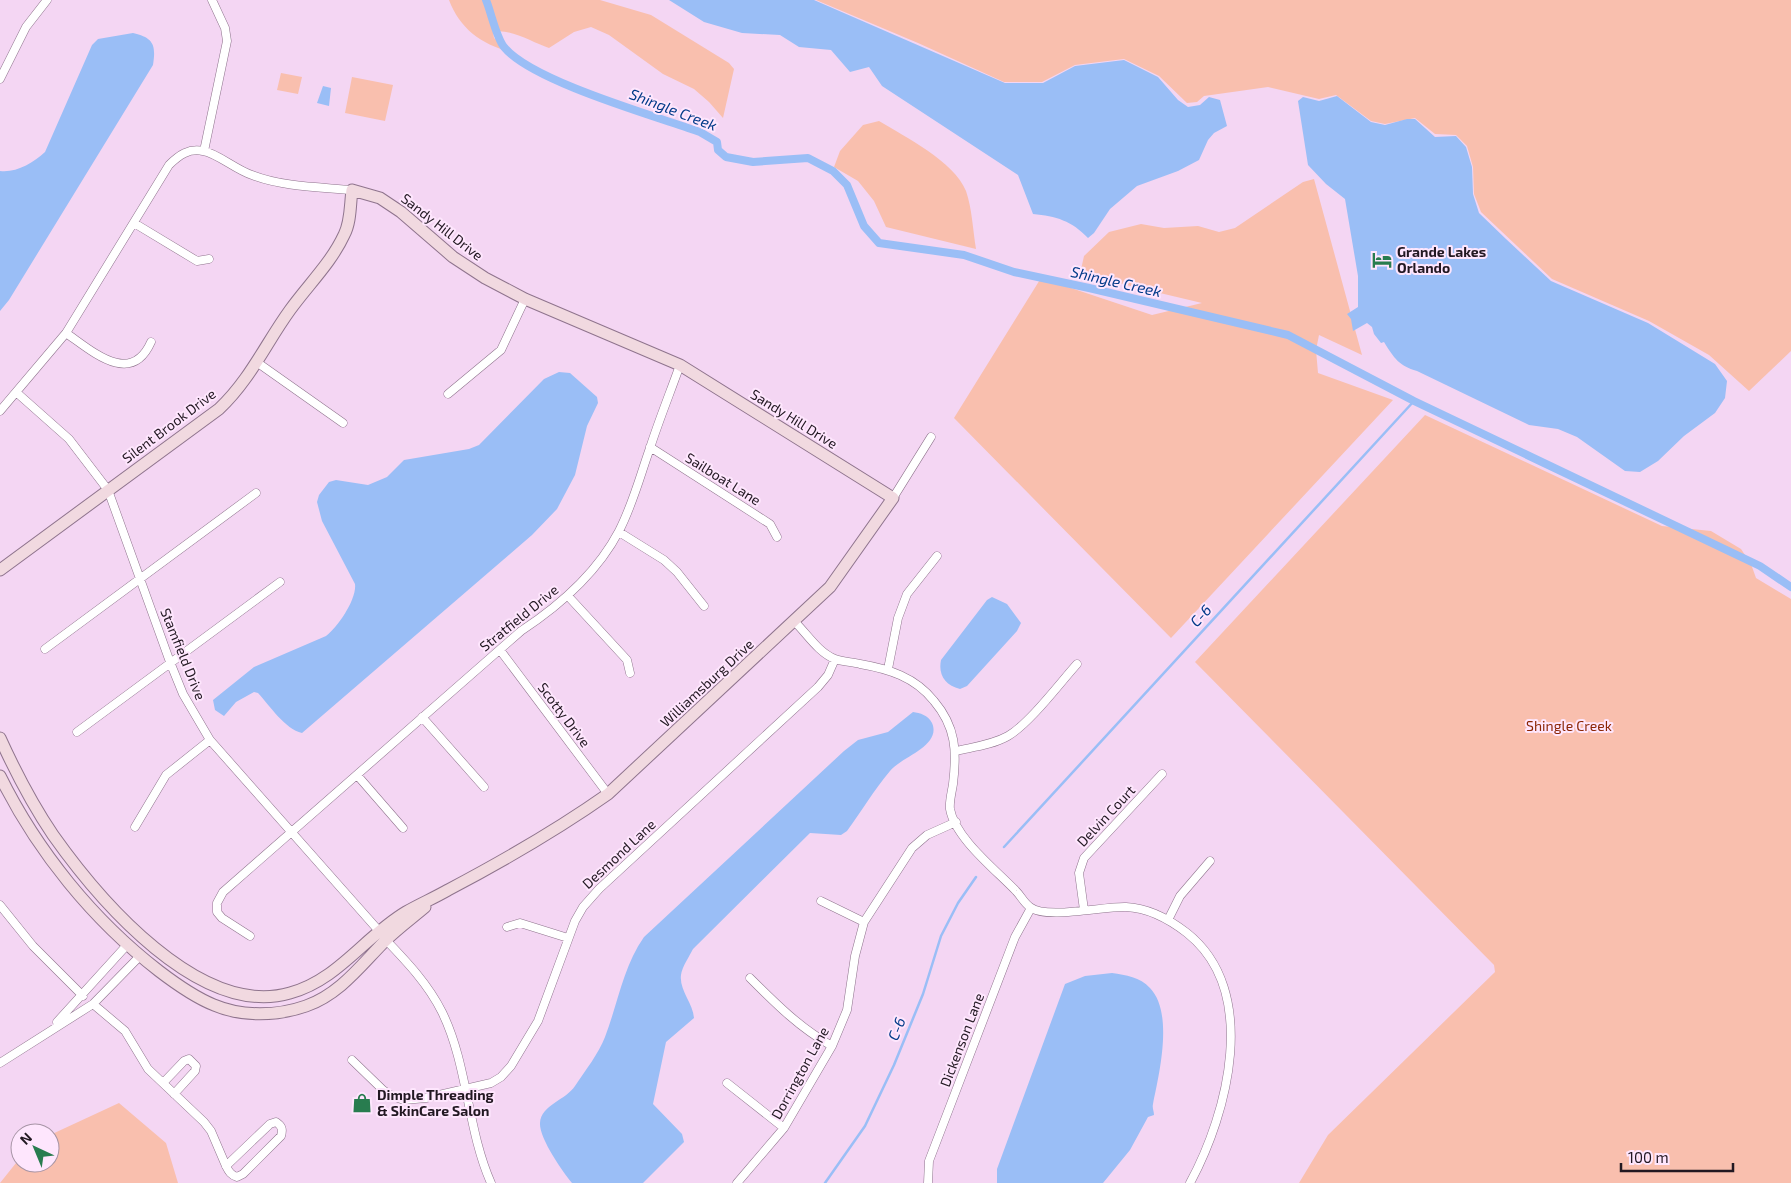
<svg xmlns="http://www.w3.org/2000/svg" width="1791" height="1183" font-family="'Exo 2',sans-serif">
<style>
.green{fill:#f9bfae}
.water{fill:#9abef6}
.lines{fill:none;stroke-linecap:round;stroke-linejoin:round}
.stream{stroke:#9abef6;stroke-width:2.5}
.canal{stroke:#9abef6;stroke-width:8}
.street-casing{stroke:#8f748d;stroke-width:9}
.secondary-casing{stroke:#8f748d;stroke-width:13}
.street{stroke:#fff;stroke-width:8}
.secondary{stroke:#f1d9e0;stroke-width:11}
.labels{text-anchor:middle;stroke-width:4;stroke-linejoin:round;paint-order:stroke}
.street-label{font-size:14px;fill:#221822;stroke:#fee6fd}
.poi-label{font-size:14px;font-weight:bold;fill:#221822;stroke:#fee6fd;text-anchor:start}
.park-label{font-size:14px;fill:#8b2605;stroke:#fee6fd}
.water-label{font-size:15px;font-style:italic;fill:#013a88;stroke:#fee6fd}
</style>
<rect width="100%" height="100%" fill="#f4d6f3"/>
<path class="green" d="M449,0h151l51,15 78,48 5,6 -11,49 -14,-16 -15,-13 -31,-15 -54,-39 -18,-8 -17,5 -25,16c-16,-5 -38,-20 -56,-16l1,6 18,14c-30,-7 -52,-23 -63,-52z
M816,0h975v351l-42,40 -40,-36 -60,-34 -97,-42 -71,-67 -7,-18 -1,-27 -6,-21 -11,-11 -21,-1 -20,-16 -30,6 -14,-3 -35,-26 -17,4 -51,-12 -64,9 -7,6 -10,1 -28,-27 -35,-17 -49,6 -33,17h-38l-86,-39z
M281,73l21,4 -4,17 -21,-4z
M352,77l41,8 -8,36 -40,-8z
M879,121c26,16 75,40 87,70 6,17 7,40 10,58l-90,-22 -12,-26 -16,-20 -24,-14 6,-16 23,-26z
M1314,179l48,176 -43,-20 -3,15 2,23 75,27 -222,238 -217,-220 87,-140 111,37 50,-12 -122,-29 4,-18 25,-24 32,-8 23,4 34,-2 21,6 16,-4 68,-46z
M1425,415l237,111 49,5 30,18 10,15 5,14 35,21v584h-492l29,-48 167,-163 -1,-7 -299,-303z
M119,1103l47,40 12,40h-178l20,-25v5h30v-28z"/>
<path class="water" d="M669,0h145l191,83h38l32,-17 49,-6 34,17 20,23 10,7 12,-2 9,-8 11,3 7,26 -13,7 -6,7 -9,20 -21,11 -41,15 -27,23 -16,24 -6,5c-16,-17 -32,-22 -55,-24l-15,-39 -136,-89 -13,-19 -19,5 -19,-22 -32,-3 -19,-12 -38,-2 -38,-11z
M133,33c21,5 23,12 20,32l-144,235 -9,11v-140c16,2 33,-8 45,-19l47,-107 6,-6z
M323,86l8,2 -2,18 -12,-3z
M1337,96l34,26 14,3 22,-6h8l20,18 21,-1 10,11 6,20 1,27 6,19 27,26 45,42 97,42 67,41 12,17 -2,17 -10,15 -31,23 -26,25 -18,11 -15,-1 -48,-34 -19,-8 -29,-4 -112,-54c-18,-5 -23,-13 -33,-29l-3,1 -7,-9 -2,-7 -5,-4 -14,8 -2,-12 -4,-5 11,-7v-31l-13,-77 -19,-15 -18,-19 -10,-64 5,-4 16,4z
M559,372l11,1 27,24 1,6 -11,23 -12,49 -18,34 -25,26 -230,198c-17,-4 -32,-27 -44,-40l-4,-1 -18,10 -12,14 -9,-6 -2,-10 41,-33 72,-31c12,-9 31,-37 29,-52l-33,-63 -5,-19 2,-7 10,-13 7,-2 32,5 19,-8 17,-17 65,-11 10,-4 65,-66z
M992,597l15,7 14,19 -4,8 -50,55 -7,3c-15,-4 -22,-14 -19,-29l46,-60z
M913,712c7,1 15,3 19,11 10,23 -31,34 -42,48 -16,19 -29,41 -43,60l-6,4 -31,-2 -117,116c-4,8 -11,18 -12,26 -2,15 12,28 13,43l-28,24 -13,62 29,30 2,8 -41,41h-71c-9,-11 -33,-45 -32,-60 1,-18 26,-23 35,-37 10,-15 24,-33 30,-49 13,-34 18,-70 39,-100l200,-186 14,-11 30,-8z
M1112,973c14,2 28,4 38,15 24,25 9,86 3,116 -1,4 1,7 1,11l-6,2 -18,33 -27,33h-106v-14l68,-185 20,-8z"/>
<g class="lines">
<path class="stream" d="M1004,847l410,-446
M825,1183l40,-57 29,-61 29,-71 18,-58 17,-33 18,-26"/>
<path class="canal" d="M486,0c5,12 10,37 18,47 27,34 151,69 196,85l17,10 1,8 8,7 27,5 55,-4 25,13 14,14 17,41 15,17 85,12 50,17 75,16 199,47 126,66 346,165 31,21"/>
<defs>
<path id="street" d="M0,79l26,-52 21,-27
M204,151l23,-110 -2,-13 -13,-28
M134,223l63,38 12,-2
M66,333c26,18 65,54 85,9
M258,363l85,60
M16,392l53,47 39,51 62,172 13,32 27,46 169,191
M448,394l53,-44 24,-51
M0,411l66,-78 103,-168c10,-10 20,-17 34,-14 14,2 33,19 49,24 31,12 67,12 100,15
M650,447l120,77 7,13
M893,498l38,-61
M619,532l45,28 13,12 27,34
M568,596l59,64 3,13
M795,622c12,12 24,31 40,37 8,3 18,3 25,5 29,5 55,13 74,37 22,26 23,50 19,83 -1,7 -4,18 -3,25 5,29 46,61 66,82 5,5 8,12 14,16 16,13 74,-1 96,0 23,1 43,12 61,26 73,58 41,180 3,250
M45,649l211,-156
M500,650l108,144
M888,669l10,-51 9,-24 30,-38
M422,717l62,70
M77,732l203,-150
M956,751c17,-4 36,-6 52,-15 22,-13 51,-52 69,-72
M357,775l46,53
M135,827l31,-52 44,-35
M821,901l43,21
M0,905l33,41 50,50
M1084,910l-5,-37 5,-15 78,-84
M1169,918l11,-22 30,-35
M507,927l13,-4 48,15
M250,936l-28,-18 -5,-6v-9l6,-11 298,-261c38,-25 76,-58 98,-100 14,-27 21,-55 31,-83 9,-28 20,-55 30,-83
M386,940c21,22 42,44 56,72 26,53 25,117 49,171
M750,978c26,26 50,50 82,68
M93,1004l32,27 23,38 56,53 7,9 15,35c3,6 5,9 11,11l6,-3 38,-38c2,-7 1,-10 -5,-14l-6,2 -44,42
M57,1022l70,-77
M352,1060l31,30 9,6 12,4 22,-2 65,-15 10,-6 10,-11 27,-45 37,-100 8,-14 16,-18 219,-202 10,-12 7,-16
M0,1063l93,-59 47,-48
M163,1083l21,-22 5,-2 7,7 -1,5 -21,23
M727,1083l57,45
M737,1183l47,-55 48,-82 15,-36 8,-54 9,-34 48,-74 15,-13 29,-13
M928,1183l1,-22 86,-224 16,-29"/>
<path id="secondary" d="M0,570l219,-161c31,-29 47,-66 71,-99 18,-25 41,-47 54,-75 7,-13 6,-30 8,-45l28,8 21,14 52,45 32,21 40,21 155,66 213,133 -63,89 -222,207c-51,36 -105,67 -160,96 -14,8 -28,14 -42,22 -42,25 -68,68 -116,81 -90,26 -191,-93 -237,-158 -21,-31 -38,-64 -53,-97
M0,776c37,75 93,144 159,195 17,13 35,26 55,34 28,12 64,11 92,1 34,-12 55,-41 79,-65 12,-12 27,-23 40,-34"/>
</defs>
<use href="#street" class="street-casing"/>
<use href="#secondary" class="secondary-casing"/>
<use href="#street" class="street"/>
<use href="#secondary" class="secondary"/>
</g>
<defs>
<symbol id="hotel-bare" viewBox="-9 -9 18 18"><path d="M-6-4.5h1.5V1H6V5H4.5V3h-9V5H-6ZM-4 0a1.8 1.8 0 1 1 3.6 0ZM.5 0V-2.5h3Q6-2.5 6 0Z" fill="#287c4f" stroke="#fee6fd" stroke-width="2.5" paint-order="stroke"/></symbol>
<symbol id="shop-bare" viewBox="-9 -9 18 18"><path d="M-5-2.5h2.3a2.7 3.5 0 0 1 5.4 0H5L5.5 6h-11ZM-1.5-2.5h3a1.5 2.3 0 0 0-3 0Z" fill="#287c4f" stroke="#fee6fd" stroke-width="2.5" paint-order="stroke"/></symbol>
</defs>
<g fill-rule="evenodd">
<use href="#hotel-bare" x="1368" y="246" width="28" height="28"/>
<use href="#shop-bare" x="348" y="1089" width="28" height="28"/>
</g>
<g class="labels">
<g class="street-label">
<text transform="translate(442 227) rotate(38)" y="5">Sandy Hill Drive</text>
<text transform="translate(794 419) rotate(32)" y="5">Sandy Hill Drive</text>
<text transform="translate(169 426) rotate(-37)" y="5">Silent Brook Drive</text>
<text transform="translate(723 479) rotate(32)" y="5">Sailboat Lane</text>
<text transform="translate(519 618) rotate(-39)" y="5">Stratfield Drive</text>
<text transform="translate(183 654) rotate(68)" y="5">Stamfield Drive</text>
<text transform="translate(707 683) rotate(-43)" y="5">Williamsburg Drive</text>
<text transform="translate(564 715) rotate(53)" y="5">Scotty Drive</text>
<text transform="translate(1106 816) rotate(-47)" y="5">Delvin Court</text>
<text transform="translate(619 854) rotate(-43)" y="5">Desmond Lane</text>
<text transform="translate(962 1040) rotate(-69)" y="5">Dickenson Lane</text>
<text transform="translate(800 1073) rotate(-61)" y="5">Dorrington Lane</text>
</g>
<g class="poi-label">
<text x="1397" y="257">Grande Lakes<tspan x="1397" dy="16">Orlando</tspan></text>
<text x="377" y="1100">Dimple Threading<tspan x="377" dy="16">&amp; SkinCare Salon</tspan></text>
</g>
<g class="park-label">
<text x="1569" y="731">Shingle Creek</text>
</g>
<g class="water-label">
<text transform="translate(673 110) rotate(21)" y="5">Shingle Creek</text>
<text transform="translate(1116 282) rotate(13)" y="5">Shingle Creek</text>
<text transform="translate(1201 616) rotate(-47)" y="5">C-6</text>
<text transform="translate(897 1029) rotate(-68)" y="5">C-6</text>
</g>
</g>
<g transform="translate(35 1148) rotate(316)"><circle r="24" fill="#fee6fd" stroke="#a694a5"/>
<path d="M0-4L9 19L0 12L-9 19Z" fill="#287c4f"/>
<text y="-8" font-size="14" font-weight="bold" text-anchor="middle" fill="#221822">N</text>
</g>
<path d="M1621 1163v8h112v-8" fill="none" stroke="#221822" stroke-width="2.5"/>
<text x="1628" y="1163" font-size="15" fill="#221822" stroke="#fee6fd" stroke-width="4" paint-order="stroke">100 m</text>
</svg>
